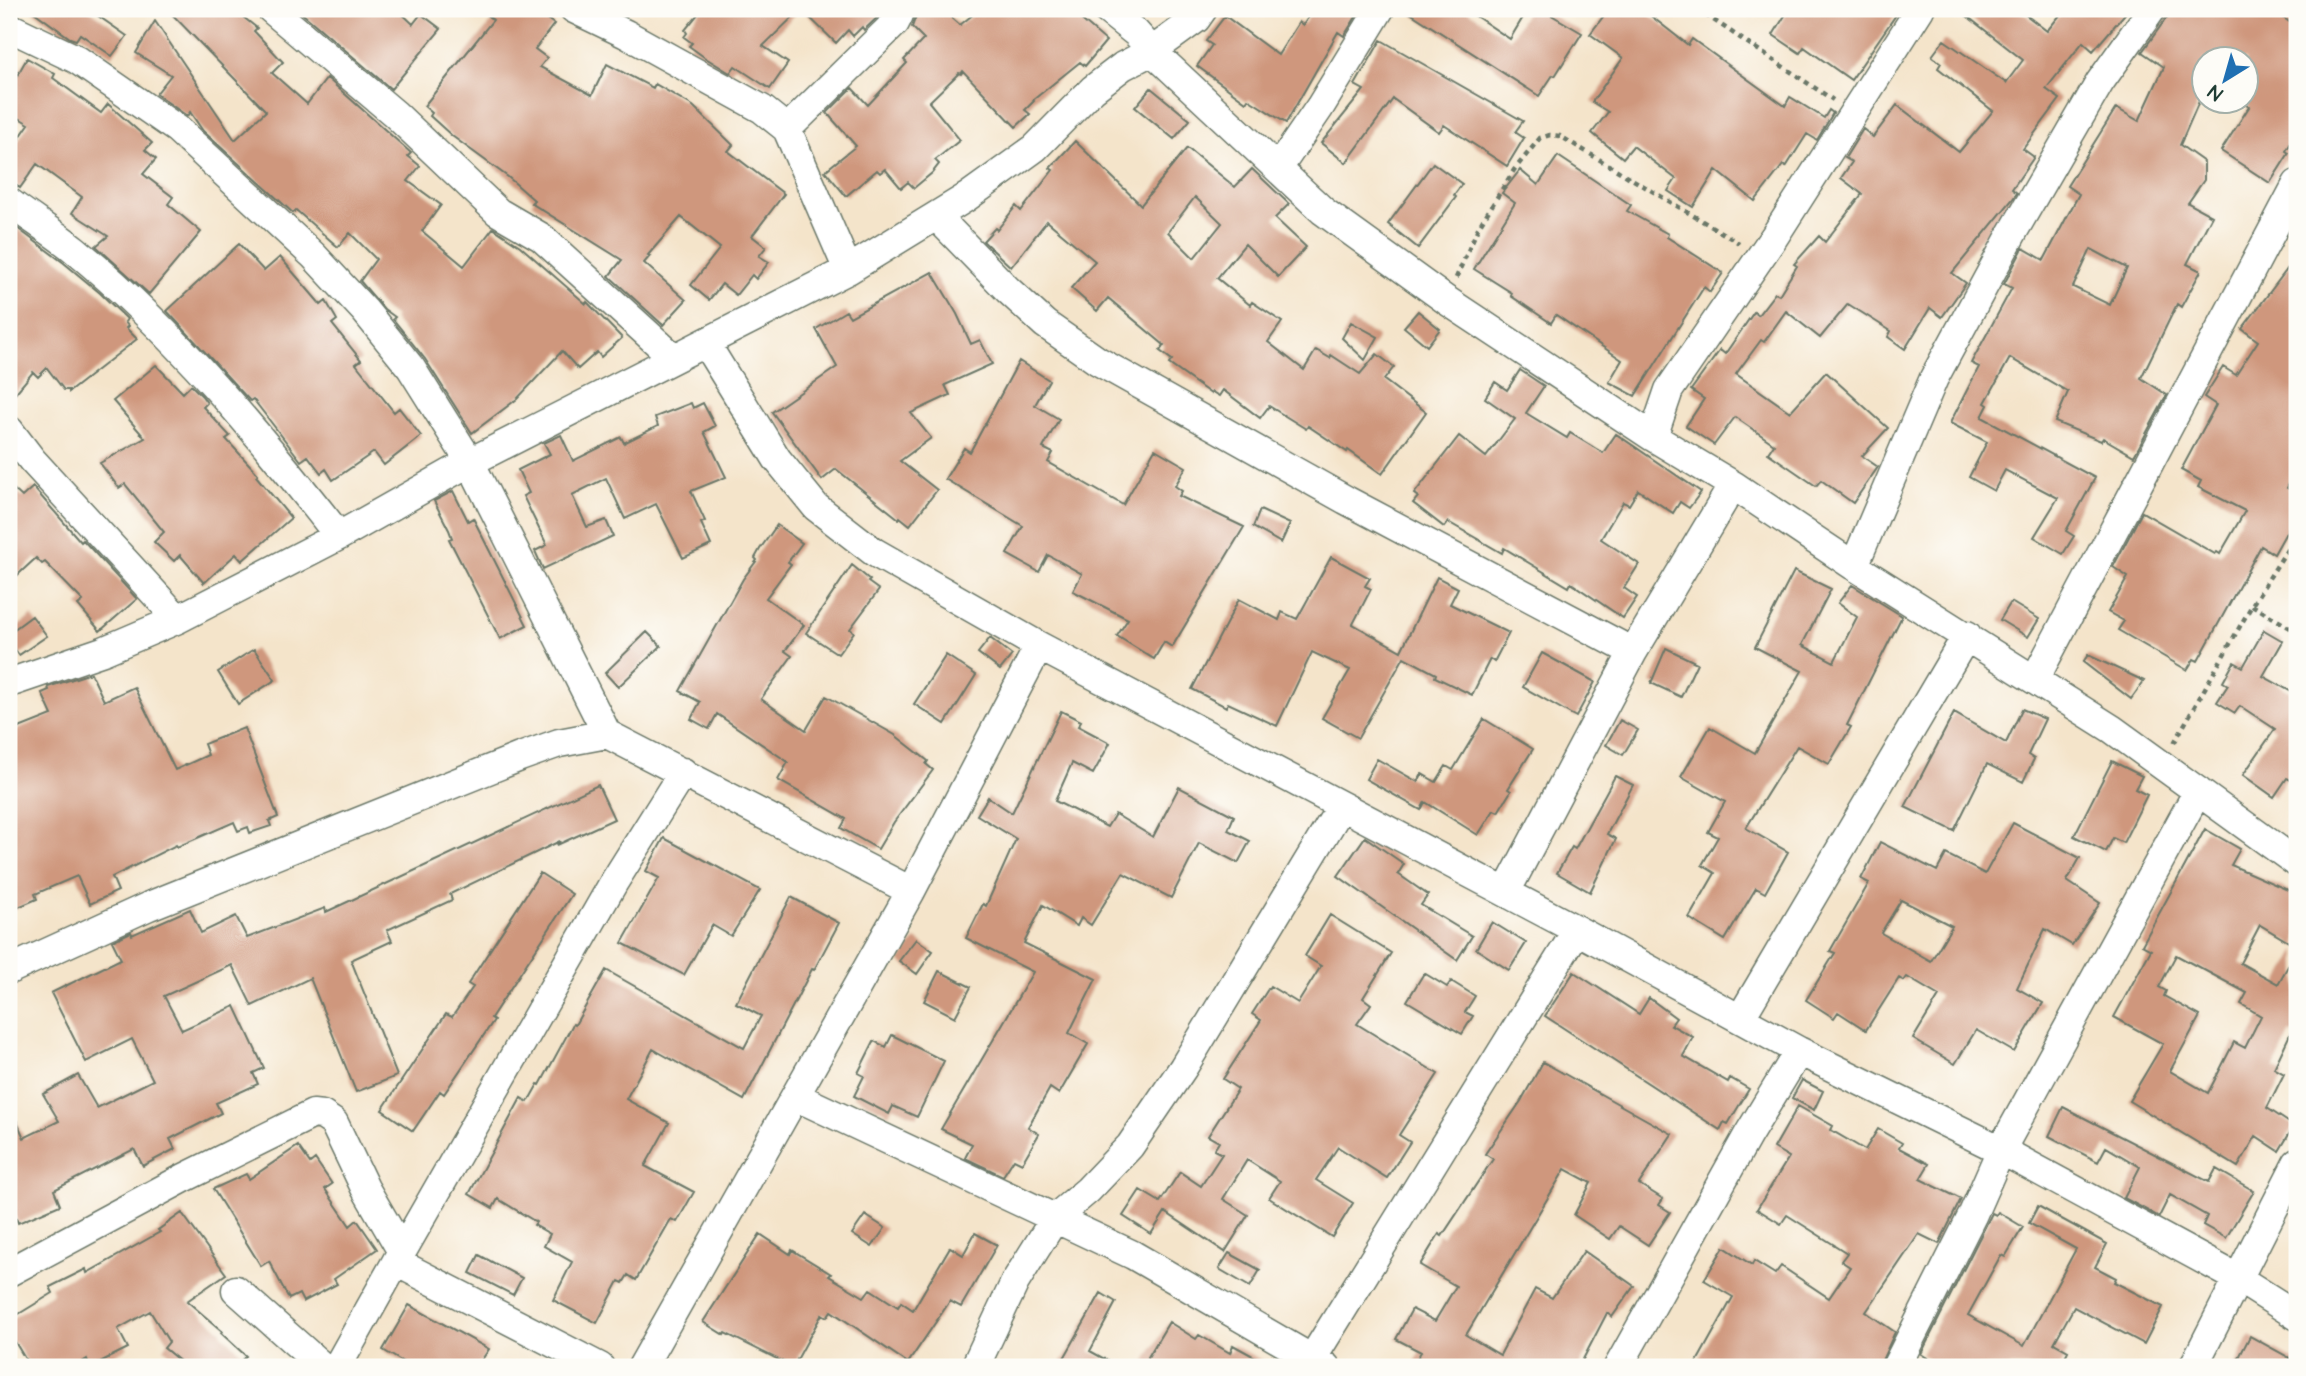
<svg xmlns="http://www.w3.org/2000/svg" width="2306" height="1376" font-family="'Architects Daughter',sans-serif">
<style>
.building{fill:#cf977d;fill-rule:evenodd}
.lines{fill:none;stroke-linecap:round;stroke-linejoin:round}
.minor-casing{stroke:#6a7768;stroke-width:31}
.path{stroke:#6a7768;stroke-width:4.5;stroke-dasharray:5 5;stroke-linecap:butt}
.minor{stroke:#fff;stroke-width:28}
</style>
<rect width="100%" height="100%" fill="#fdfcf7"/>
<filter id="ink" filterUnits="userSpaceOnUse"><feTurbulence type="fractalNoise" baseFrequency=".0143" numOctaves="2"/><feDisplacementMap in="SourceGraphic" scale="14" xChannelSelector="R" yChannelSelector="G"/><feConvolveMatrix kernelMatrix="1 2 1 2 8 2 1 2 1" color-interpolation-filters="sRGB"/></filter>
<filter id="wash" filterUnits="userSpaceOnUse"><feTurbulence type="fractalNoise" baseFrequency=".00686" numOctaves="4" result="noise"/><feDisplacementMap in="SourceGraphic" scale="28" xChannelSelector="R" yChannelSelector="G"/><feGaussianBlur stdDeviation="1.57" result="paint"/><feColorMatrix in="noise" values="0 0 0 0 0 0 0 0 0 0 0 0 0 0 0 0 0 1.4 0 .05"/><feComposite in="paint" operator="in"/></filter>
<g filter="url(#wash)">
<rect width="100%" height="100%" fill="#f4e4ca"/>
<g id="blocks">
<path class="building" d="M30,9h58l39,27 -15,20 -32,-22 -4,6 -6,-2z
M167,9h66l24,19 -3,3 29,31 -11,11 35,31 20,-26 84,75 -3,3 12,10 -12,15 33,24 -19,26 42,35 29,-38 27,18 66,58 1,-2 35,36 -21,19 -4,-5 -19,17 -16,-18 -45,48 -45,34 -47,-74 -32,-40 2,-2 -11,-8 -24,-28 16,-22 -26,-26 -12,14 -42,-37 -3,3 -90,-82 -13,-19 -3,4 -31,-22 15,-19 -35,-22 19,-32 80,119 31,-29z
M297,9h100l16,15 8,-10 20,15 -50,60z
M479,9h44l13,9 4,-4 14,10 -19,25 12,9 -7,9 52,28 15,-31 46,24 2,-4 38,22 40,39 -5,6 56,43 -32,42 14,11 -7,9 10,6 -13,17 -4,-4 -16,20 -14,-11 -13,16 -18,-15 29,-37 -39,-31 -33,38 2,1 -6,7 42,37 -23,25 -54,-49 13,-16 -91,-57 3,-3 -26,-23 -56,-41 -22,-20 2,-3 -8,-7 69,-86z
M702,9h99l-38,37 25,17 -18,26 -35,-23 -5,7 -26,-16 -15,-11 3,-3 -8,-6 3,-4 -2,-3z
M801,9h78l2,5 -17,16 -2,-3 -9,9 -5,-6 -12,13z
M914,9h28l18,16 20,-16h89l37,32 -21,25 -5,-4 -47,38 1,1 -9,9 5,4 -14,13 -53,-56 -2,3 -2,-1 -30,29 31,38 -25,20 4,4 -7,9 -18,15 -6,-6 -7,6 -16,-19 -5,4 -3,-3 -31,26 -21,-25 31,-25 -29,-33 25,-25 16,17 39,-42 -3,-3 20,-21 -12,-12 4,-11z
M1314,9h47l-17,27 -6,-4 -52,91 -38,-24 -2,3 -49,-36 15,-21 -6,-4 19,-25 53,39 21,-33 4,3z
M1404,9h61l45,30 18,-30h13l41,24 -27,43 -2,-1 -14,21z
M1609,9h33l46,36 4,-6 93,67 5,-9 34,21 5,-8 4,3 -16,27 -10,-6 -21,33 -3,-2 -28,36 -39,-31 -23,37 -25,-16 8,-12 -43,-33 -10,12 -31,-25 16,-21 -16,-10 31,-44 -33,-24z
M1789,9h111l-49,71 -47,-33 -4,6 -27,-18z
M1958,9h60l29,22 18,-22h64l-36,42 -10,-9 -37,47 14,10 -37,50 11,8 -22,32 5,4 -5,7 -60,73 14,10 -24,34 -12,-9 -25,41 -17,-12 3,-6 -43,-27 -28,34 -34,-27 -22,31 -3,-2 -25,34 54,38 36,-40 62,56 -26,28 16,11 -25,36 -32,-23 -5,6 -48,-33 6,-9 -39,-27 -21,28 -28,-19 18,-27 -13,-9 29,-40 5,4 29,-42 4,3 17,-22 4,2 18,-29 -3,-2 25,-28 6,6 37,-48 -21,-16 11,-16 -7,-4 18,-29 10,8 24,-32 62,47 34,-41 -55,-43 3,-5 -9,-7 12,-16 62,43 17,-23z
M2173,9h97l27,18v106l-11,18 3,2 -19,30 -49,-32 28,-44 -7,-5h4v-42h-42v30l-24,55 24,17v18l-16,23 24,13 -25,48 14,7 -20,36 -4,-3 -36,74 26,17 -33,61 -31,-18 -2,3 -46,-19 13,-30 -58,-34 -25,45 3,2 -6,12 113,61 -29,53 8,5 -11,18 -29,-17 24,-39 -53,-28 -11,21 -25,-14 18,-35 -37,-19 29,-56 -8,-4 41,-75 -8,-4 19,-36 21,12 35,-66 -12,-8 49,-78 23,13 25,-54 -22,-15zM2091,249l36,19 -17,37 -37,-18z
M1381,40l142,81 -8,11 9,6 -17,28 -63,-41 -5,7 -46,-33 -47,64 -25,-20 43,-53 -9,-5z
M27,58l28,16 -2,4 48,35 7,-9 44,39 -7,7 11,9 -13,15 30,23 -5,7 33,28 -52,62 -53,-48 12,-10 -36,-23 10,-16 -45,-33 -17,24 -11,-8v-27l20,-29 -20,-12v-22z
M1151,88l39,32 -16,19 -39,-32z
M1075,141l66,64 46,-57 48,39 17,-18 37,35 -14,14 31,29 -28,30 -33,-33 -28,34 33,27 2,-3 30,20 -14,20 36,28 12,-20 14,8 1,-3 29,19 17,-20 17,13 -10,13 42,32 -44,62 -34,-24 -1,2 -39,-26 -2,3 -37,-23 -9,12 -37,-28 -4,6 -7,-4 -1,2 -42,-30 3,-4 -12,-9 4,-6 -56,-47 -11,13 -26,-23 24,-27 -48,-40 -36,46 -28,-26 12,-13 2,2 19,-24 5,5 32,-41 -3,-2zM1195,197l27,26 -28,35 -26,-26z
M1558,156l73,49 -4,6 41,23 -1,3 56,36 -13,19 -6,-5 -69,109 -26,-14 13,-22 -66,-45 -5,8 -40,-27 1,-3 -38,-24 41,-66 -13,-10 18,-23 18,15z
M1433,163l29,21 -8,11 2,2 -38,51 -30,-24z
M9,222l55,41 36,30 27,26 -2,3 3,4 -2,2 11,11 -68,53v-2h-5l-17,-22 -9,9 -5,-5 -24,29z
M239,244l25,27 16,-14 41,48 5,-4 11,19 -5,4 29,36 -5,4 38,48 5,-4 22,28 -37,29 -10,-13 -41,28 -7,-11 -5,4 -13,-17 -7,5 -48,-62 -3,2 -83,-90z
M2297,256v214l-10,18 10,6v19l-23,41 -13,-8 -63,115 -4,-2 -7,11 -69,-40 6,-9 -16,-9 20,-35 -15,-10 29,-55 73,42 2,-2 3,2 25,-43 -47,-24 3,-6 -20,-11 35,-65 -12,-8 19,-30 13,8 22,-34 -16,-12z
M932,272l25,42 14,30 9,-4 12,24 -47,21 5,10 -39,18 20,25 -31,23 37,29 -27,35 -10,-8 -1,2 -63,-50 -14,11 -50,-68 65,-45 -21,-38 30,-18 4,6z
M1418,311l22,18 -13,17 -23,-19z
M1351,322l27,15 -13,23 -23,-22z
M1019,361l30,19 -14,25 24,14 -16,29 10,5 -5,9 75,43 32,-56 31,18 -11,19 7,5 -3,5 65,31 -72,120 -8,-5 -10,17 -37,-23 11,-17 -55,-28 9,-17 -34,-19 -9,17 -32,-18 16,-28 -78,-47 19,-31 6,4z
M156,365l27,28 8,-8 11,11 5,7 -4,4 27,29 -4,3 32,35 -2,2 35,42 -49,43 -6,-7 -32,29 -24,-28 -6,6 -20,-19 10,-10 -39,-48 -6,4 -19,-25 45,-25 -32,-37z
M1520,370l24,16 -18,27 41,25 3,-5 33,20 13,-19 85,58 -12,16 -9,-6 -7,11 -35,-23 -9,15 -6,-3 -22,37 38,25 -15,24 13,9 -14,21 -52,-35 -2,4 -65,-39 -2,5 -54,-31 -4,5 -31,-24 5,-6 -4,-3 45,-58 27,21 29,-38 -30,-21 10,-16 12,8z
M691,403l2,5 10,-5 12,23 -11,6 22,45 -35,14 14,30 -4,2 10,22 -28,13 -27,-54 -31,15 -19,-41 -34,17 15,32 19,-7 7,16 -70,33 -8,-18 12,-6 -24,-49 6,-3 -11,-23 32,-16 -6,-11 17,-8 12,26 48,-24 3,6 34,-17 -3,-9z
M9,485l13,12 11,-10 48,55 2,-2 54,59 -37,32 -22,-26 5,-4 -38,-39 -3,2 -6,-6 -27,25z
M453,491l15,30 5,-3 54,107 -27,14 -51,-100 3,-1 -3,-8 -15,-29z
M1260,510l30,14 -9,19 -28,-16z
M777,525l25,18 -14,19 3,2 -25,34 38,27 -19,26 7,5 -31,43 45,31 20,-34 69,39 33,26 -2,3 7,6 -39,52 -16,27 -37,-21 5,-9 -68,-39 10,-18 -71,-48 -8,15 -18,-10 9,-17 -20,-11 63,-112 14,-19 -2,-2 5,-9z
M1331,557l39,21 -5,8 6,3 -18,35 48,27 36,-74 21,11 -8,16 59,29 -15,29 -4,-3 -18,36 -37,-18 1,-3 -32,-17 -46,81 -36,-20 28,-48 -38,-18 -35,74 -49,-23 -2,4 -34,-18 47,-90 40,21 3,-8 15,7z
M852,565l18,15 -2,2 11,8 -29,39 4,3 -16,22 -32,-21z
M1794,571l37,18 -29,56 32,17 23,-45 -19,-14 14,-18 50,31 -55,109 4,2 -22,37 -32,-18 -51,82 42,24 -23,41 -9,-5 -31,52 -36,-22 26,-45 -13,-8 16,-28 -10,-5 17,-30 -44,-25 29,-50 45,26 47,-82 -47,-24z
M2011,602l28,17 -11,18 -28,-17z
M32,616l15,20 -28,19 -10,-14v-8z
M2264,630l19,11 -20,35 34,19v88l-10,-5 -13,19 -31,-22 32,-46 -35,-23 -5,7 -18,-11 11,-17 -5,-3 11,-20 9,5z
M647,632l14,14 -43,41 -13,-14z
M990,638l22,17 -12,15 -22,-17z
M1666,648l31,15 -16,34 -30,-14z
M254,649l21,31 -37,24 -20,-32z
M1542,653l53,29 -19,35 -53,-30z
M946,655l30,20 -31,49 -31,-20z
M2088,655l56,26 -13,18 -48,-37z
M91,673l13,28 30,-14 41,83 33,-15 -4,-11 40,-16 34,89 -9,4 2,5 -21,7 -2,-6 -10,4 -4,-9 -57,25 -1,-2 -64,32 6,14 -28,13 -13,-28 -42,18 2,5 -28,12v-179l43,-17 -10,-22 7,-3 -1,-3z
M2022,709l23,10 -17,36 6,4 -11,23 -36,-18 -33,67 -49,-24 49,-94 52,30z
M1061,711l20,10 -3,5 32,17 -17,31 -21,-11 -17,38 52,26 8,-13 38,23 26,-50 55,29 -6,14 22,11 -12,22 -39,-20 -28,55 -48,-25 -32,52 -10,-7 -4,8 -34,-21 -19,38 72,36 -27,54 19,11 -29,50 -9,-6 -22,39 11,7 -17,29 -8,-4 -11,17 -38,-18 7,-14 -31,-15 92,-157 -67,-34 17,-34 3,2 30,-67 -39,-24 11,-18 24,16z
M1484,719l49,30 -25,40 3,2 -13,21 -4,-2 -16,25 -53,-33 -4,8 -55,-31 11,-20 41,23 4,-8 14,8 10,-16 7,4z
M1620,720l18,10 -15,25 -17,-10z
M2112,761l30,15 -7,13 12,6 -24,48 -10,-5 -7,14 -32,-16z
M1615,776l18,9 -26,49 9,5 -26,53 -33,-19 15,-26 3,2z
M598,785l16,34 -57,26 3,-4 -110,53 2,6 -65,30 5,11 -41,19 46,116 -41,16 -46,-114 -58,28 -20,-41 -68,31 18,34 53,-24 29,62 -11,5 5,11 -42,19 5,10 -51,26 5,10 -32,17 -9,-17 -80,41 6,15 -42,18 -9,-21v-98l15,34 35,-17 -16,-27 35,-19 19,33 56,-28 -21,-41 -46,23 -35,-69 70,-34 -9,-18 19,-9 1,3 58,-26 11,24 35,-17 11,22 78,-30 1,4z
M2013,823l67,35 -13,23 33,22 -28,42 -27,-16 -28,59 26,15 -29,49 -38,-22 -21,34 -42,-25 26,-43 -32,-19 -3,4 -5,-3 -33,52 -28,-18 -4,6 -28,-18 29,-47 -5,-2 39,-68 -8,-4 19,-37 57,29 9,-17 39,20zM1901,900l51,26 -21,35 -50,-28z
M2205,829l35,20 -9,16 66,29v53l-37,-22 -20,38 38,21 19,-34v85l-6,-3 -17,36 10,6 -17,34 27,18 -15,25 -23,-15 -18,31 -109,-66 34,-57 -49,-27 37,-67 -9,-5zM2176,955l71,38 -6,11 20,12 -16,32 -11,-6 -26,51 -38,-22 30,-55 -36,-20 2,-5 -7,-4z
M1365,837l39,27 -6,10 30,21 -7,10 51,31 -15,24 -119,-84z
M664,838l96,52 -29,46 -19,-11 -28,50 -62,-32 37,-65 -13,-7z
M540,873l32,21 -81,124 3,2 -50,74 -4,-3 -27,40 -31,-21 64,-96 6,3 21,-30 -5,-3z
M791,897l48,26 -25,47 -2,-1 -68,131 -91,-51 -27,50 43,24 -24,43 49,26 -17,30 -6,-3 -35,61 -8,-5 -5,8 -4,-2 -22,42 -44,-23 19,-38 -28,-16 6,-12 -16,-9 2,-3 -38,-23 -5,9 -24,-14 52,-96 7,4 10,-18 2,1 33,-61 2,1 31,-55 138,78 17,-32 -25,-13z
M1330,915l61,38 -28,45 8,6 -14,20 81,50 -39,61 11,7 -23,36 -49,-31 -22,33 37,23 -21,34 -63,-39 11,-17 -33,-21 -24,39 25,16 -23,37 -60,-40 -14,22 -28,-18 17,-26 20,12 20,-30 21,14 21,-32 -8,-4 5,-8 -11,-6 30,-47 -15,-10 38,-59 -9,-6 18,-28 28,17 23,-37 -16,-10z
M1492,922l34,21 -17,27 -33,-21z
M916,939l17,12 -16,23 -18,-13z
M939,971l32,16 -16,30 -31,-16z
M1574,972l65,42 10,-16 27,20 -5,7 22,12 -10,19 45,26 2,-4 19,11 -21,35 -4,-2 -4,8 -175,-114z
M1424,973l23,14 4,-6 24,15 -10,16 8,4 -11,18 -55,-33z
M892,1035l52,26 -27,56 -24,-11 -4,8 -35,-18 10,-20 -6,-3 16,-32 12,6z
M1543,1062l129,72 -33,50 24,15 -4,6 11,7 -22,33 -29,-19 -9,13 -36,-24 17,-32 -26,-14 -99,166 34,20 35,-66 17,9 32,-47 50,35 -22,31 -5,-4 -28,54h-167l9,-15 -25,-13 16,-30 23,12 21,-35 -36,-21 19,-31 3,2 51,-77 -8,-5 36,-53z
M1802,1080l21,11 -9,19 -22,-12z
M1798,1106l35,20 -2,4 34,20 13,-21 24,14 -3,5 30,16 -9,15 41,20 -22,45 -20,-10 -53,78 29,20 -16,35h-185l39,-70 -29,-17 20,-33 28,18 2,-4 21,13 6,-8 48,32 21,-31 -9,-6 6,-8 -60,-38 -6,9 -24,-15 32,-52 -15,-9z
M2063,1107l146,75 7,-13 38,22 -28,47 -23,-13 4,-9 -37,-21 -11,22 -35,-19 16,-31 -34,-20 -8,15 -49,-26z
M298,1146l12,17 5,-4 17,25 -7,5 25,37 7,-6 20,29 -43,30 3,5 -34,18 -4,-8 -10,5 -20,-38 -8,5 -48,-77 33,-15 3,5z
M2038,1206l69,38 -12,23 21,11 -2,4 49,25 -19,37 -70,-37 -20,36 14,8 -8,16h-118l-21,-13 71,-141 4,2 2,-3 25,15 -18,30 -4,-2 -33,60 56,31 52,-97 -47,-26z
M182,1213l44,61 -39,27 35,30 -1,2 25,23 -11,11h-48l-23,-19 5,-6 -19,-31 -32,18 10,19 -38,19 -3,-8 -13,8h-44l-15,-25 -6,4v-26l44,-27 -3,-6 36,-18 1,4 73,-41 -2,-2z
M865,1215l20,13 -13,19 -20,-13z
M975,1233l22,12 -36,62 -11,-6 -42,62 -77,-52 -4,6 -5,-3 -29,53 -68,-34 -1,2 -21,-13 57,-88 30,20 2,-4 39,24 -2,2 35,21 6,-8 28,18 3,-5 12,8 37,-63 13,8z
M1229,1253l31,17 -10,17 -31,-18z
M479,1255l43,23 -9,17 -43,-22z
M1101,1293l15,9 -26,49 29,16h-60z
M409,1305l80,44 -12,18h-66l-28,-17z
M1169,1322l27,17 3,-4 31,18 3,-8 40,22h-131z
M2250,1336l47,26v5h-63z"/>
</g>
</g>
<g filter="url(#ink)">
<use href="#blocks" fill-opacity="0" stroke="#6a7768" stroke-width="2"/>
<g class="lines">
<defs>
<path id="minor" d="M271,9l124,105 103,98 43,25 132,120
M574,9l52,25 136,75 25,20 61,141
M1106,9l30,24 16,18 171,160 123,89 207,137 80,48 121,81 258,163 185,134
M9,27l67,32 101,70 137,127 51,55 46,57 59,94 137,272
M787,129l108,-106 4,-8 -3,-6
M1279,167l41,-60 60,-98
M9,202c21,16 44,30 65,47 100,82 185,185 265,287
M937,217l71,73 37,34 53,37 248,139 287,152
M706,344l71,115 39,48 58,45 165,94 538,284 222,121 202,99 238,129 58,37
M9,430l23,30 146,159
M1653,437l16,-47 105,-153 146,-228
M1854,566l80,-188 79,-146 87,-150 52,-73
M2035,679l262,-495
M9,683l94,-32 75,-32 161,-83 131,-74 378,-192 119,-73 68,-49 58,-59 30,-23 29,-15 44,-32 7,-10
M1506,892l127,-240 100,-167
M9,970l140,-64 371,-149 39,-14 48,-9 304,157
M1740,1019l227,-384
M797,1097l336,158 193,112
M396,1262l218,-380 69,-110
M9,1272l175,-94 129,-64 9,1 12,8 31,65 36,62
M236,1290l87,77
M337,1367l59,-105 204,105
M642,1367l269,-476 128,-245
M975,1367l40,-85 40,-64 33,-28 42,-44 53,-78 158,-261
M1307,1367l270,-437
M1618,1367l130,-232 51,-84
M1896,1367l76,-151 29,-66 197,-359
M2193,1367l104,-204"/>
</defs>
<use href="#minor" class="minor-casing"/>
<path class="path" d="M1697,9l136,91
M1456,278l22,-50 36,-58 26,-32 10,-3 10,1 179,107
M2252,605l45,27
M2174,743l78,-138 45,-71"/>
<use href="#minor" class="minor"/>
</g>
</g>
<rect width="2306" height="1376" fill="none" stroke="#fdfcf7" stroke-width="35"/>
<g transform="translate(2225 80) rotate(217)"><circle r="33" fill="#fdfcf7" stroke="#a4b0a9" stroke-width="2"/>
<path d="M0-5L12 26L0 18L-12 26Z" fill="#1f6fb2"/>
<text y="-10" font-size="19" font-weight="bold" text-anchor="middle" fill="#1f3d34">N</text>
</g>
</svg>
